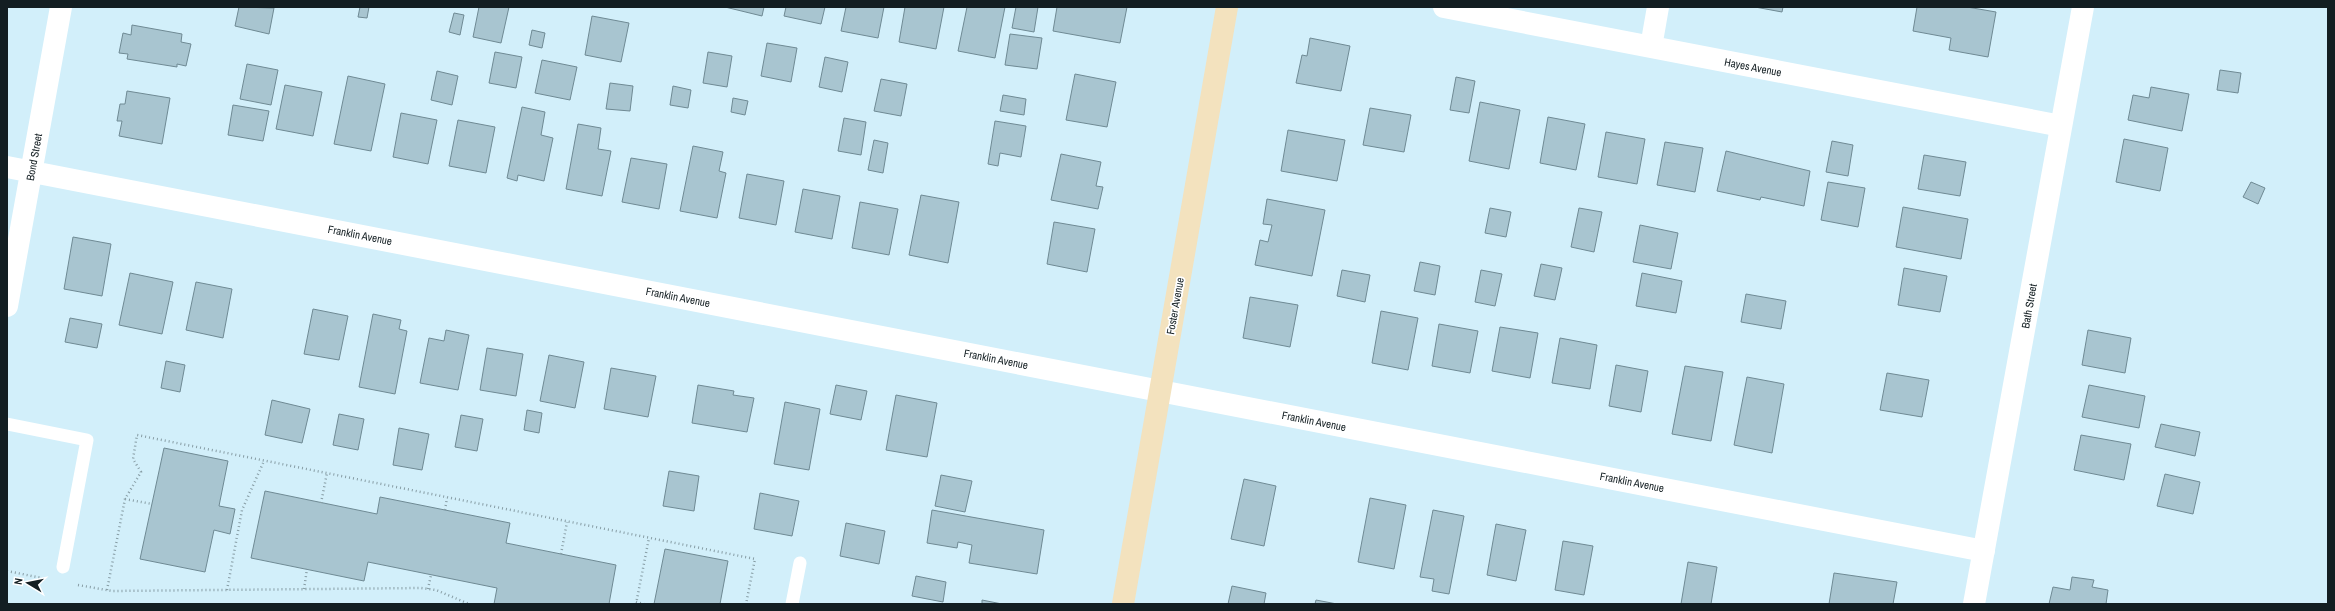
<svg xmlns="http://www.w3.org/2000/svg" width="2335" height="611" font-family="'Archivo Narrow',sans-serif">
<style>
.building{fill:#a8c5d0;stroke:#6f8a94}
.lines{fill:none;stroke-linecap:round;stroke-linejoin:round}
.path{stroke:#879da5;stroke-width:2.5;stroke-dasharray:1 3;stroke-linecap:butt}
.lane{stroke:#fff;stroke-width:13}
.street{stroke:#fff;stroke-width:22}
.secondary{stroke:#f3e2be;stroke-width:22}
.labels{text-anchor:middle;stroke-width:3.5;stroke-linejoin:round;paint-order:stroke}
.street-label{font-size:11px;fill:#131e22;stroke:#fff}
</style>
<rect width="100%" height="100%" fill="#d2effa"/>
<path class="building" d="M239,7l35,1 -5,26 -34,-8z
M360,7h9l-2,11 -9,-1z
M479,7h30l-8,36 -28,-6z
M725,7h39l-2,9z
M786,7h39l-4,17 -37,-8z
M846,7h38l-6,31 -37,-7z
M905,7h39l-8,42 -37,-7z
M967,7h38l-10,51 -37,-7z
M1016,7h22l-4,25 -22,-4z
M1057,7h70l-7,36 -67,-12z
M1755,7h28l-1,5z
M1917,7h50l29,5 -8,45 -39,-7 2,-12 -38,-7z
M454,13l10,2 -4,20 -11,-3z
M592,16l37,7 -8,39 -36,-7z
M132,25l50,9 -1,8 10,2 -5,22 -9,-2v3l-50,-8 1,-5 -9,-1 4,-20 8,2z
M532,30l13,3 -3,15 -13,-3z
M1010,34l32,4 -5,31 -32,-4z
M1310,38l40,8 -9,45 -45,-8 6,-28 5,1z
M767,43l30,5 -6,34 -30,-6z
M495,52l27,5 -6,31 -27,-5z
M708,52l24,4 -5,31 -24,-4z
M825,57l23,5 -6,30 -23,-5z
M542,60l35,7 -7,33 -35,-7z
M247,64l31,6 -7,35 -31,-6z
M2220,70l21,3 -3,20 -21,-3z
M437,71l21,5 -6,29 -21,-5z
M1075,74l41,8 -9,45 -41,-7z
M348,76l37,8 -14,67 -37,-7z
M1456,77l19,4 -6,32 -19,-3z
M881,79l26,5 -6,32 -27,-5z
M610,83l23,3 -3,25 -24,-2z
M285,85l37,7 -9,44 -37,-7z
M673,86l18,4 -3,18 -18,-3z
M2151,87l38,7 -7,37 -54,-11 5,-25 16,3z
M127,91l43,7 -8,46 -43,-8 3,-15h-5l3,-17h5z
M1003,95l23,4 -2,16 -24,-4z
M733,98l15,3 -3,14 -14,-3z
M1480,102l40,8 -11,59 -40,-8z
M233,105l36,6 -6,30 -35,-6z
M522,107l23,5 -4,23 12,3 -9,43 -26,-6 -1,6 -10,-3z
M1370,108l41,7 -7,37 -41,-7z
M401,113l36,7 -9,44 -35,-7z
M1548,117l37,7 -9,46 -36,-7z
M844,118l22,4 -5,33 -23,-4z
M458,120l37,7 -9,46 -37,-7z
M995,121l31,5 -5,31 -21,-4 -2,13 -10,-2z
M578,124l23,4 -3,21 13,2 -9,45 -36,-7z
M1288,130l57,10 -8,41 -56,-10z
M1606,132l39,7 -8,45 -39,-7z
M2124,139l44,9 -8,43 -44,-9z
M874,140l14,3 -5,30 -15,-3z
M1832,141l21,4 -5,31 -22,-4z
M1665,142l38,6 -8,44 -38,-7z
M693,146l30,6 -4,19 7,2 -9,45 -37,-7z
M1726,151l84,20 -6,35 -43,-9 -1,3 -43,-9z
M1061,154l40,8 -5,24 7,1 -5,22 -47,-9z
M1924,155l42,7 -6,34 -42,-7z
M631,158l36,6 -8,45 -37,-7z
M747,174l37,7 -8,44 -37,-7z
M1828,182l37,6 -7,39 -37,-7z
M2251,182l14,6 -7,16 -15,-7z
M803,189l37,7 -8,43 -37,-7z
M921,195l38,7 -11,61 -39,-8z
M1267,199l58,11 -13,66 -57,-11 5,-25 8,2 4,-17 -9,-1z
M860,202l38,7 -9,46 -37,-7z
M1903,207l65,12 -7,40 -65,-12z
M1490,208l21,4 -5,25 -21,-4z
M1579,208l23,4 -8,40 -23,-5z
M1054,222l41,7 -8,43 -40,-8z
M1640,225l38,8 -7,36 -38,-7z
M73,237l38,7 -9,52 -38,-7z
M1420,262l20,4 -5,29 -21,-4z
M1541,264l21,4 -7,32 -21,-4z
M1904,268l43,8 -7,36 -42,-7z
M1342,270l28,5 -5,27 -28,-6z
M1481,270l21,4 -7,32 -20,-4z
M130,273l43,9 -11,52 -43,-9z
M1642,273l40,8 -6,32 -40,-7z
M196,282l36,7 -9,49 -37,-8z
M1746,294l40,7 -5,28 -40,-7z
M1250,297l48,8 -8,42 -47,-9z
M313,309l35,7 -9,44 -35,-6z
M1381,311l37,7 -10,52 -36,-7z
M373,314l28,6 -2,9 8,2 -12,63 -36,-7z
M70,318l32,6 -5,24 -32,-6z
M1439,324l39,7 -8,42 -38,-7z
M1500,327l38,6 -8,45 -38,-7z
M446,330l23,5 -11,55 -38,-7 9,-45 15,3z
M2088,330l43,8 -6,35 -43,-8z
M1560,338l37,7 -7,44 -38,-6z
M487,348l36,6 -7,42 -36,-6z
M549,355l35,7 -9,46 -35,-7z
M166,361l19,4 -5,27 -19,-4z
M1616,365l32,6 -7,41 -32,-6z
M1685,366l38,6 -12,69 -39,-7z
M611,368l45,8 -8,41 -44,-8z
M1887,373l42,7 -7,37 -42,-7z
M1747,377l37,7 -12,69 -38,-8z
M698,385l36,6 -1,4 21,3 -7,34 -55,-9z
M836,385l31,6 -6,29 -31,-6z
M2089,385l56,11 -6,32 -57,-11z
M896,395l41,8 -10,54 -41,-7z
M272,400l38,9 -8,34 -37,-8z
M785,402l35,7 -11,61 -35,-6z
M527,410l15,3 -3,20 -15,-3z
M339,414l25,5 -6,31 -25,-5z
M461,415l22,4 -6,32 -22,-4z
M2161,424l39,8 -5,24 -40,-9z
M399,428l30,6 -7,36 -29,-5z
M2081,435l50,9 -7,36 -50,-10z
M164,448l64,13 -9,45 16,3 -5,25 -16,-4 -9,42 -65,-13z
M669,471l30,5 -5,35 -31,-5z
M2165,474l35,8 -7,32 -36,-8z
M941,475l31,6 -7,31 -30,-6z
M1244,479l32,7 -12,60 -33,-7z
M265,491l112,23 3,-17 130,26 -4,20 110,22 -7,39h-115l3,-16 -129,-26 -4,19 -113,-23z
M760,493l39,8 -7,35 -38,-7z
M1370,498l36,7 -12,64 -36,-7z
M932,510l112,20 -7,44 -68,-11 3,-18 -14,-3 -1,6 -30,-5z
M1433,510l31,6 -15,78 -17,-3 2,-12 -14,-2z
M846,523l39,8 -6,33 -39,-8z
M1496,524l30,6 -10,51 -29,-6z
M1563,541l30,5 -9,49 -29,-5z
M665,549l63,12 -8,43h-66z
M1688,562l29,5 -6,37h-30z
M1834,573l63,9 -4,22h-64z
M916,576l30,6 -3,20 -31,-6z
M2072,577l22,3 -2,7 16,3 -2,14h-57l4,-17 17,3z
M1232,586l34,7 -2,11h-36z
M982,600l20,4h-20z
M1316,600l21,4h-22z"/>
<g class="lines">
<path class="path" d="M125,499l27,5
M321,503l6,-30
M445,510l2,-12
M561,554l6,-32
M7,571l35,7
M78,585l34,6 309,-3 15,2 33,14
M304,589l3,-20
M428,589l3,-14
M107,590l18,-91 16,-27 -8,-13 4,-24 618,124 -9,45
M227,590l15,-80 22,-49
M636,602l8,2
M636,604l13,-66"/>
<path class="lane" d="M7,424l80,16 -24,127
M792,604l8,-41"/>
<path class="street" d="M1444,7l617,119
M1651,47l7,-40
M7,167l1977,384
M7,306l54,-299
M1974,604l109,-597"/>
<path class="secondary" d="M1123,604l104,-597"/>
</g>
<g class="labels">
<g class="street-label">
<text transform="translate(1753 67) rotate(11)" y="4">Hayes Avenue</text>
<text transform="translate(34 157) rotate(-80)" y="4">Bond Street</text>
<text transform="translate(360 235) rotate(11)" y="4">Franklin Avenue</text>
<text transform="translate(678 297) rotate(11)" y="4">Franklin Avenue</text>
<text transform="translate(1175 306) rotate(-80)" y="4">Foster Avenue</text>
<text transform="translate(2029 306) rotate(-80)" y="4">Bath Street</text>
<text transform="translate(996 359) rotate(11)" y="4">Franklin Avenue</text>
<text transform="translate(1314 421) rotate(11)" y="4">Franklin Avenue</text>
<text transform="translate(1632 482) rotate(11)" y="4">Franklin Avenue</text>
</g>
</g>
<rect width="2335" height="611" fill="none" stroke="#131e22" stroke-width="16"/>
<g transform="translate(28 583) rotate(280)" stroke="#ffffff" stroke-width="3" paint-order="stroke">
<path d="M0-3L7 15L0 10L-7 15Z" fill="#131e22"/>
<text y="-6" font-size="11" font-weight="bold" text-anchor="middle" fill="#131e22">N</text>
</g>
</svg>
